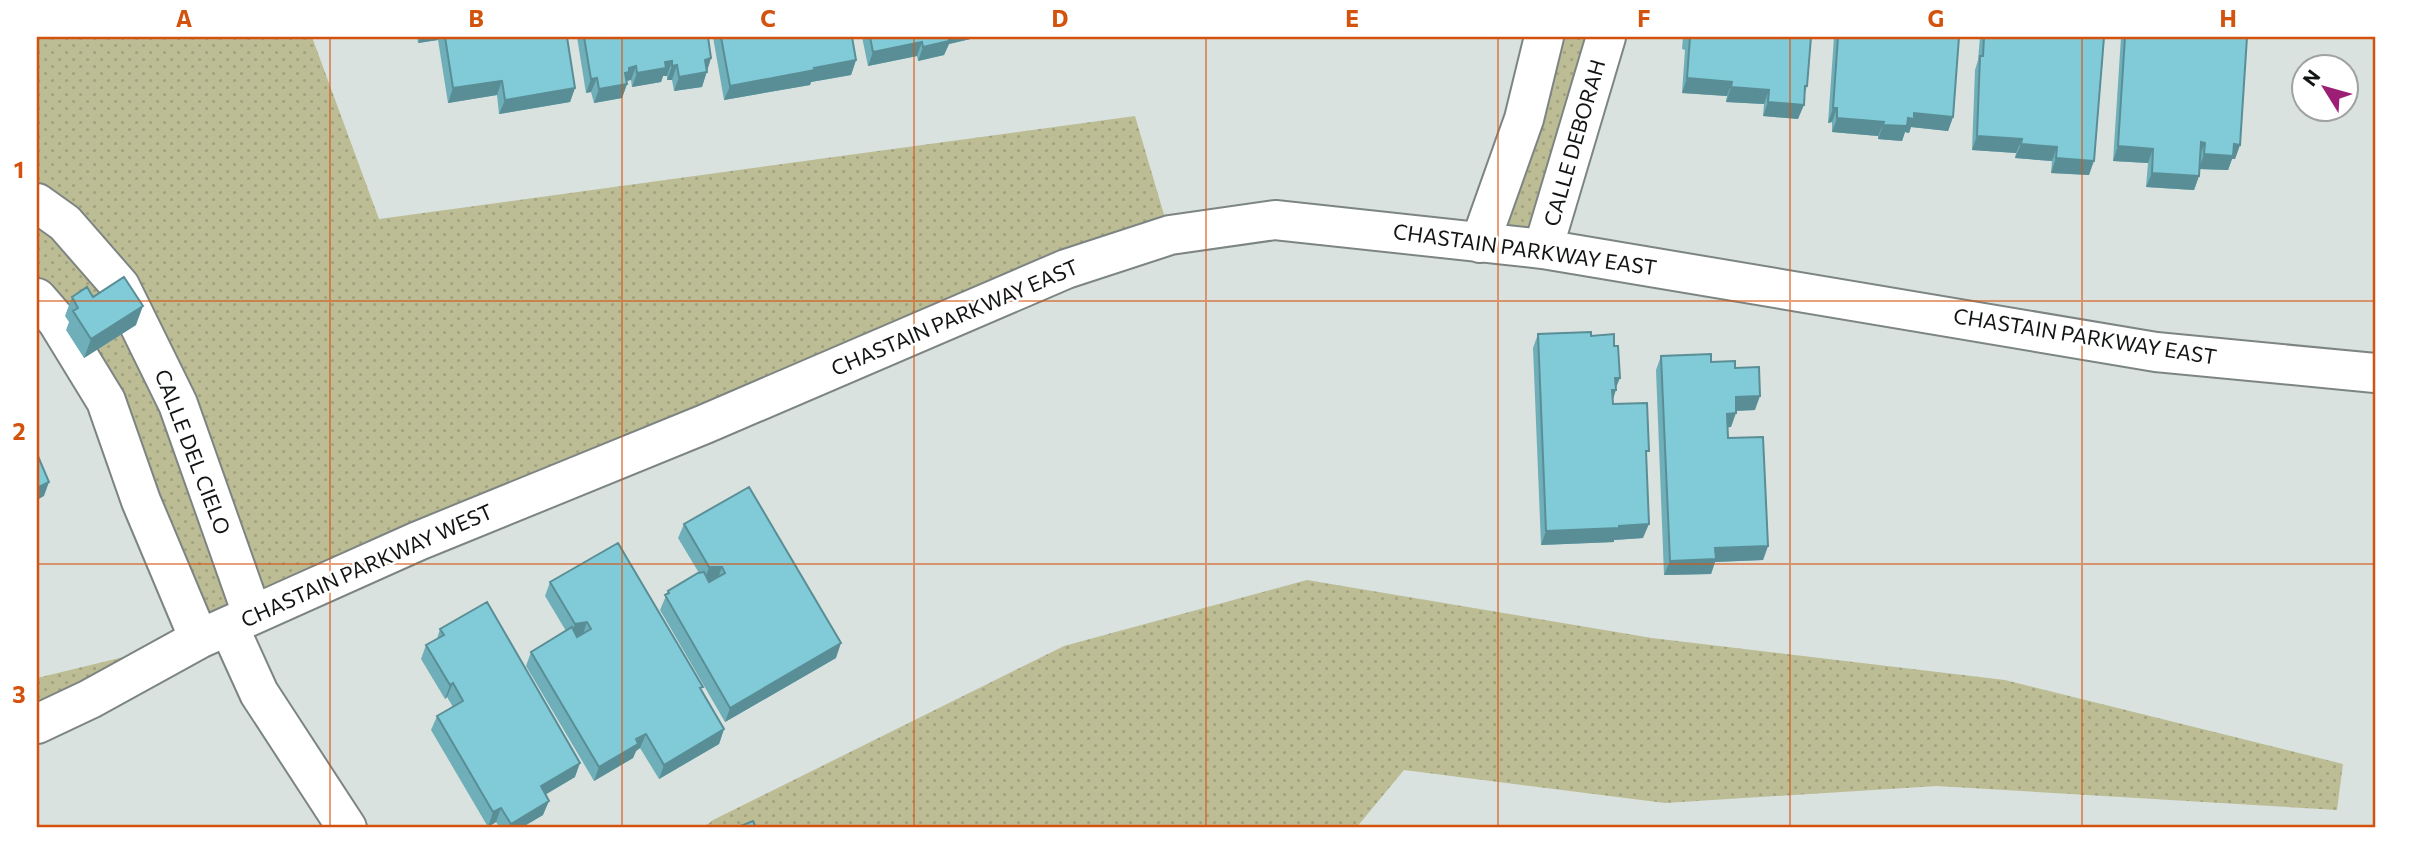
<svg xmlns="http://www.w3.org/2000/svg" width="2412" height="865" font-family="Commissioner,sans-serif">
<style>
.grass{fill:url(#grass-dots)}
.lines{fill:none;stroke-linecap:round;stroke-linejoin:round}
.minor-casing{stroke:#7d8583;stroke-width:42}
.minor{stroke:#fff;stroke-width:38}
.wall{fill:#6eafb9}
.shaded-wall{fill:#5a8e96}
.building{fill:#80cbd7;stroke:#5a8e96;stroke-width:2}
.grid{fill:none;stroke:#d3520d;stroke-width:2;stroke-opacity:0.55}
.labels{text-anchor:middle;stroke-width:5;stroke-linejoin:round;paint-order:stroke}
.street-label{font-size:21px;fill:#121514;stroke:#fff}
.neatline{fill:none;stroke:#d3520d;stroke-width:2.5}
.grid-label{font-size:23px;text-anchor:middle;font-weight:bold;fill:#d3520d}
</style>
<defs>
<pattern id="grass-dots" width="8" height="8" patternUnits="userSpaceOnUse" patternTransform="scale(1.75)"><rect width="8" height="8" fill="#bdbd95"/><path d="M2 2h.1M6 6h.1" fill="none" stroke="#a1a280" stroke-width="1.8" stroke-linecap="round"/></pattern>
</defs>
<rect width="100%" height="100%" fill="#d9e2df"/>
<path class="grass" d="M37,37h275l67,182 756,-103 35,119 -1133,489v-46l161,-39 -161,-339z
M1543,37h63l-63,212 -63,-6z
M1307,580l345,58 353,42 338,84 -6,46 -400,-24 -272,17 -261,-33 -48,58h-653l10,-8 351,-174z"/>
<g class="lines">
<defs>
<path id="minor" d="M37,203l28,20 55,63 58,118 74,210
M1480,243l44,-124 20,-82
M1543,249l63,-212
M37,298l20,23 49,80 35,100 58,138
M229,627l30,66 88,135
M37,724l53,-25 109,-60 219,-98 287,-117 361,-155 104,-34 105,-15 268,29 613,103 219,21"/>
</defs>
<use href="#minor" class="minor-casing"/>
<use href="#minor" class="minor"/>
</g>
<path class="wall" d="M417,37h150l8,51 -5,14 -71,12 -2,-19 -49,8 -10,-63 -20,3z
M577,37h131l3,21 -9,29 -28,4 -2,-11h-5v-4h-4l-2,6 -29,5 -1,-7 -5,1 1,3 -5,14 -28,5 -3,-11 -5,1z
M713,37h139l4,23 -5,15 -40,7 -1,3 -86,15z
M862,37h117l-30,7 -5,11 -26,6 -1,-5 -49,10z
M1683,37h128l-4,49 -9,33 -35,-3 1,-12 -38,-2 1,-6 -45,-3 3,-43 -3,-1z
M1834,37h125l-6,80 -5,14 -37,-4 -2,6 -4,-1 -3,9 -24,-2v-3l-46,-4v-10l-4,1z
M1980,37h124l-15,138 -38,-2 1,-12 -37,-3 1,-5 -44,-3 3,-80 3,-10z
M2121,37h126l-7,108 -5,14h-3l-4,11 -29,-1v7l-5,14 -48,-3 2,-24 -35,-2z
M72,297h21l43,28 -52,33 -18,-28 3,-8 -4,-6z
M1538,334l53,2 25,52 -3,11v5l33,55 -3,79 -29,2v2l-73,3 -8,-197z
M1661,356l50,6 24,6 20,42 -19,1 -5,16h-4l1,11 40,108 -5,14 -48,2 -4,12 -47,1 -8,-205z
M684,524l152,134 -111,64 -65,-112 8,-19 31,-18 -21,-35z
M550,582l151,108 23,39 -5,15 -60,35 -19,-31 -4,3 -3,7 -39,23 -68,-115 5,-14 35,-21 -21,-35z
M440,629l135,148 -30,18 -2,20 -22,13h-21l-4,-6 -8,5 -57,-97 6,-14 16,-9 -6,-10 -2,2 -24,-40 5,-14 11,-6z"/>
<path class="shaded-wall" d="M421,37h18l-1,3 -20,3z
M947,37h32l-30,7 -5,11 -26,6 5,-14z
M922,42l-5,14 -49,10 5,-14z
M711,58l-9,29 -28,4 5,-14 26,-17z
M856,60l-5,15 -40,7 -1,3 -86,15 6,-14z
M672,61l-5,15h-4l-2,6 -29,5 5,-14 28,-11z
M677,65l-5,15h-5l5,-14z
M636,66l-5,14 -5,1 1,3 -5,14 -28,5 5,-14 30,-21z
M597,78l-6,14 -5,1 5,-14z
M1687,78l45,4 -5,14 -45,-3z
M502,81l-5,14 -49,8 5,-15z
M1731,87l38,3 -5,14 -38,-2z
M575,88l-5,14 -71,12 6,-14z
M1768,102l36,3 -6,14 -35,-3z
M1833,108h4l-5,14 -4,1z
M1914,113l39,4 -5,14 -37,-4 -2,6 -4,-1 -3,9 -24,-2 5,-14 25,-7z
M1837,118l47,4 -6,14 -46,-4z
M1977,136l45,3 -6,14 -44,-3z
M2201,142l4,1 -6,14z
M2021,144l36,3 -5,14 -37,-3z
M2234,144l6,1 -5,14h-3l-4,11 -29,-1 5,-15z
M2118,146l35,3 -5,14 -35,-2z
M2056,158l38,3 -5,14 -38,-2z
M2152,173l47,3 -5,14 -48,-3z
M143,306l-7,19 -52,33 7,-19z
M1615,378h5l-5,12h1l-5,15 -4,-1z
M1760,396l-5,14 -24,1 5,-14z
M1736,413l-5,14 -9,1 5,-14z
M49,482l-5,14 -7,4v-12z
M1649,524l-6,14 -29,2v2l-73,3 5,-14z
M1768,546l-5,14 -48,2 -4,12 -47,1 6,-14 45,-13z
M709,567h13l-5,14 -13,1z
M587,622l-5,15 -12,1 5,-14z
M841,643l-5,15 -111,64 5,-14z
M453,683l-6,14 -2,2 5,-14z
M724,729l-5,15 -60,35 5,-14z
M646,734l-6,14 -4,3 -3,7 -39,23 5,-14z
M580,763l-5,14 -39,23 5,-14z
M549,801l-6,14 -22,13h-12l2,-4z
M501,808l-5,14 -8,5 5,-15z"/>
<path class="building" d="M445,37h122l8,51 -70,12 -3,-19 -49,7z
M584,37h124l3,21 -6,2 2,12 -28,5 -2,-12 -5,1v-5l-7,1 1,6 -29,5 -1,-7 -7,2v4l-4,1 2,11 -28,5 -2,-11 -6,1z
M721,37h131l4,23 -42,8 1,2 -85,16z
M870,37h79v4l-26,6 -1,-5 -49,10z
M1690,37h121l-4,49h-2l-1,19 -36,-3 1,-12 -38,-3 1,-5 -45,-4z
M1838,37h121l-6,80 -39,-4v6l-6,-1 -1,8 -24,-1 1,-3 -47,-4v-10h-4z
M1984,37h120l-10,124 -38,-3 1,-11 -36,-3 1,-5 -45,-3 3,-80h3z
M2125,37h122l-7,108 -6,-1 -1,12 -29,-2 1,-11 -4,-1 -2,34 -47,-3 1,-24 -35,-3z
M124,277l19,29 -52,33 -18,-28 5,-3 -6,-11 15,-10 6,10z
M1591,332v4l23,-2v12h4l2,32h-5l1,12h-4l1,14 34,-1 2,48h-3l3,73 -30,2v2l-73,3 -8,-197z
M1711,354v8l24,-1v7l24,-1 1,29 -24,1v16l-9,1 1,24 35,-1 5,109 -53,2 1,11 -46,2 -9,-205z
M37,454l12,28 -12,6z
M749,487l92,156 -111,65 -65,-113 4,-2 -1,-2 30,-18 6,-1 5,10 16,-9 -3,-6h-13l-25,-43z
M618,543l85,144 -3,1 24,41 -60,36 -18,-31 -10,5 2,5 -39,23 -68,-115 41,-25 5,10 14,-8 -4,-7 -12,2 -25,-42z
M487,602l93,161 -39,23 8,15 -38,23 -10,-16 -8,4 -56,-96 26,-15 -10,-18 -3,2 -24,-40 18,-10 -4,-6z
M753,821l3,7h-20z"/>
<path class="grid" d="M330,37v791M622,37v791M914,37v791M1206,37v791M1498,37v791M1790,37v791M2082,37v791M37,301h2338M37,564h2338"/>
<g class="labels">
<g class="street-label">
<text transform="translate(1575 143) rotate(-74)" y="7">CALLE DEBORAH</text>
<text transform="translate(1525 250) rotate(8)" y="7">CHASTAIN PARKWAY EAST</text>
<text transform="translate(955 318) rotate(-23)" y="7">CHASTAIN PARKWAY EAST</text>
<text transform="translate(2085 337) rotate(9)" y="7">CHASTAIN PARKWAY EAST</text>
<text transform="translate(192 452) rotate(69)" y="7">CALLE DEL CIELO</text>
<text transform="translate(367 566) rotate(-24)" y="7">CHASTAIN PARKWAY WEST</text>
</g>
</g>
<rect width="2412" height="865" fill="none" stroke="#ffffff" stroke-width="77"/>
<g transform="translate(2325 88) rotate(307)"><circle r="33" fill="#ffffff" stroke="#a0a1a1" stroke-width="2"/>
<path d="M0-5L12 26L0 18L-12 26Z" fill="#9c1e75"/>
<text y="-10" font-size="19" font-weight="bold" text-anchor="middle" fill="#121514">N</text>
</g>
<rect x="38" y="38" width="2336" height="788" class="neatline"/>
<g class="grid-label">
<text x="184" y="27">A</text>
<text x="476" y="27">B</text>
<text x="768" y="27">C</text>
<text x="1060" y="27">D</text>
<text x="1352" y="27">E</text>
<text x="1644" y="27">F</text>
<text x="1936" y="27">G</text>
<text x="2228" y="27">H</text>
<text x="19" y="178">1</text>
<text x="19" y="440">2</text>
<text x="19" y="703">3</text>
</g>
</svg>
